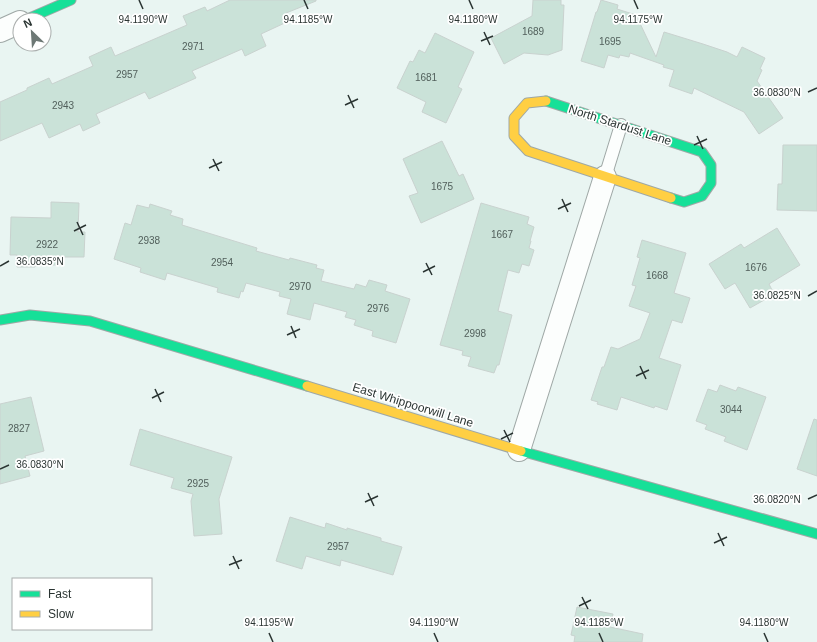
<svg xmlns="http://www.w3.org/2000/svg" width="817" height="642" font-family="Helvetica,sans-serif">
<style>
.building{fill:#cae2d8;stroke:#c9d2cf}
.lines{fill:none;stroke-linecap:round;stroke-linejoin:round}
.lane-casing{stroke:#9fa8a6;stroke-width:14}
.street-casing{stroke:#9fa8a6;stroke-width:24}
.fast-casing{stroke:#9fa8a6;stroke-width:11}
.slow-casing{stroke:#9fa8a6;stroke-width:11}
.lane{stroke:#fcfefd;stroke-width:12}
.street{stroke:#fcfefd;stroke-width:22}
.fast{stroke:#16e098;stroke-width:9}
.slow{stroke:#ffcf43;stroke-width:9}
.ticks{fill:none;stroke:#2a3432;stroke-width:1.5}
.labels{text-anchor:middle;stroke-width:3.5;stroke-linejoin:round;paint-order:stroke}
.number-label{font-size:10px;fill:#52605c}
.street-label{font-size:12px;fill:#2a3432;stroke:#fff}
.ticks-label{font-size:10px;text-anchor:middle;fill:#2a3432;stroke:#fff;stroke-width:3.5;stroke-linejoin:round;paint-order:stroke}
</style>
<rect width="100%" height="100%" fill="#e9f5f2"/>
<path class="building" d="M230,0h86v1l-30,12 3,8 -28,13 5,12 -21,10 -3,-7 -50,22 4,7 -47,21 -4,-7 -49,22 4,9 -17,8 -3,-7 -31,14 -7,-15 -42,18v-39l27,-12v-2l22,-10 3,6 41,-18 -4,-9 22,-10 4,9 72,-31 -4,-9 22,-9 2,4z
M533,0h28v5h3l-2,45 -14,5 -24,-2 -20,11 -13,-26 41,-22z
M601,0l17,5 -1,4 19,6 20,42 8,-25 39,12 24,8 10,5 5,-10 23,11 -5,11 2,1 -5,11 26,37 -24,16 -15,-22 -50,-24 -2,6 -23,-8 5,-16 -11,-3 1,-2 -34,-12 -1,4 -9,-2 -1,3 -11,-3 -4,13 -23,-7 15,-49h1z
M435,33l39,19 -16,35 4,2 -16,34 -24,-11 4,-10 -29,-14 13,-27 3,1 6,-12 6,3z
M442,141l17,35 4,-2 11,25 -53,24 -12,-27 9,-3 -15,-34z
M783,145h34v66l-40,-1 1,-26h4z
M51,202l28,1 -1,29h7l-1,25h-22v8h-27v2h-18v-12h-7l1,-38 40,1z
M481,203l48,14 -2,7 7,3 -4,14h1l-2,7 5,2 -5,16 -7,-2 -3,9 -11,-3 -10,41 14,4 -13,50h-2l-3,8 -26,-7 3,-9 -9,-2 1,-4 -23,-6z
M150,204l22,7 -2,4 13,4 -1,6 75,23 -1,3 33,9 1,-2 27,7 -1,3 8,2 -3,11 33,8 2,-5 10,3 3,-7 18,5 -2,6 25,8 -14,44 -24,-7 1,-5 -19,-6 2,-5 -11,-3 2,-5 -33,-9 -4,17 -23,-6 4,-15 -12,-3 1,-4 -34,-9 -3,9 -2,-1 -2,7 -22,-6 1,-4 -51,-15 -2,7 -25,-8 1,-4 -27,-9 11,-36 6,2 6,-20 12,3z
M777,228l23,37 -31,19 3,6 -8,5 2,4 -16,9 -15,-25 -10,6 -16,-25 32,-20 3,4z
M642,240l44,13 -12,40 16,5 -8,25 -10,-3 -13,38 22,7 -14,45 -12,-4 -1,2 -33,-11 -4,13 -20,-6 1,-2 -7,-2 11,-33h2l7,-20 7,2 22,-10 10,-26 -21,-7 7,-20 -4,-1 8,-27 -3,-1z
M720,385l16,6 2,-4 28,10 -19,53 -23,-9 2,-4 -21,-8 2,-4 -11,-4 12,-32 9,3z
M31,397l13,54 -19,5 5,20 -30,8v-80z
M814,419l3,1v56l-20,-7z
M140,429l92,28 -13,42 3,35 -28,2 -3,-35 2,-7 -22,-6 3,-10 -44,-13z
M290,517l35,11 1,-5 21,7v-2l34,10v3l21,6 -9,28 -52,-15 -1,6 -34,-10 -4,13 -26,-8z
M577,607l36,7 -3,13 33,7 -1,8h-68l1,-6 -4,-1z"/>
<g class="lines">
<defs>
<path id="lane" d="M605,177l16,-52"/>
<path id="street" d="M0,31l20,-9
M519,450l86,-273"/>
<path id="fast" d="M25,20l46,-20
M546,101l156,51 9,13v18l-9,13 -18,6 -13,-4
M0,320l30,-5 60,6 217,65
M521,451l296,83"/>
<path id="slow" d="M546,101l-19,2 -13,15v18l14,15 143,47
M307,386l214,65"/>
</defs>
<use href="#lane" class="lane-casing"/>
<use href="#street" class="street-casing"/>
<use href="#fast" class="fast-casing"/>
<use href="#slow" class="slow-casing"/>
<use href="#lane" class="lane"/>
<use href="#street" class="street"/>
<use href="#fast" class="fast"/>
<use href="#slow" class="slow"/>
</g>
<path class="ticks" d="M139,0l4,9M304,0l4,9M469,0l4,9M634,0l4,9M484,32l6,13M481,41l12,-5M808,92l9,-4M348,95l6,13M345,105l13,-6M697,136l6,13M694,145l13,-6M213,159l6,12M209,168l13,-6M562,199l6,13M558,209l13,-6M77,222l6,13M74,231l12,-6M426,263l6,12M0,266l9,-5M423,272l12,-6M808,296l9,-5M291,326l5,12M287,335l13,-6M640,366l6,13M636,376l13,-6M155,389l6,13M152,398l12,-6M504,430l6,12M501,439l12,-6M0,469l9,-4M368,493l6,13M808,499l9,-4M365,502l13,-6M718,533l6,13M714,543l13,-6M233,556l6,13M229,565l13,-5M582,597l6,12M579,606l12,-6M269,633l4,9M434,633l4,9M599,633l4,9M764,633l4,9"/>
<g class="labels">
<g class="number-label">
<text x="533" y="35">1689</text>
<text x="610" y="45">1695</text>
<text x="193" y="50">2971</text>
<text x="127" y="78">2957</text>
<text x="426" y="81">1681</text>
<text x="63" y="109">2943</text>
<text x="442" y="190">1675</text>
<text x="502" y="238">1667</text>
<text x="149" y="244">2938</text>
<text x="47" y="248">2922</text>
<text x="222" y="266">2954</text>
<text x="756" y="271">1676</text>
<text x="657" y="279">1668</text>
<text x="300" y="290">2970</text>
<text x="378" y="312">2976</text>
<text x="475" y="337">2998</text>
<text x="731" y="413">3044</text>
<text x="19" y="432">2827</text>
<text x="198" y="487">2925</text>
<text x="338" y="550">2957</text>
</g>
<g class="street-label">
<text transform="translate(620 125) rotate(18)" y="4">North Stardust Lane</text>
<text transform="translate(413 405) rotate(17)" y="4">East Whippoorwill Lane</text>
</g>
</g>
<g class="ticks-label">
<text x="143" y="23">94.1190°W</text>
<text x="308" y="23">94.1185°W</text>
<text x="473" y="23">94.1180°W</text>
<text x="638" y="23">94.1175°W</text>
<text x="777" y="96">36.0830°N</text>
<text x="40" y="265">36.0835°N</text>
<text x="777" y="299">36.0825°N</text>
<text x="40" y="468">36.0830°N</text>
<text x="777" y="503">36.0820°N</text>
<text x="269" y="626">94.1195°W</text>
<text x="434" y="626">94.1190°W</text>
<text x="599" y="626">94.1185°W</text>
<text x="764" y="626">94.1180°W</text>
</g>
<rect x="12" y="578" width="140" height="52" fill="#ffffff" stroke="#aaaead"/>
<rect x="20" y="591" width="20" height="6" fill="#16e098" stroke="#aaaead"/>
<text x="48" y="598" font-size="12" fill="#2a3432">Fast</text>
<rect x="20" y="611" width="20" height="6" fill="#ffcf43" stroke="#aaaead"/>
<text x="48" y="618" font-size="12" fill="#2a3432">Slow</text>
<g transform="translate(32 32) rotate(335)"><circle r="19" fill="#ffffff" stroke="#aaaead"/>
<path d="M0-3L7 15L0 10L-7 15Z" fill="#6d7875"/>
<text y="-6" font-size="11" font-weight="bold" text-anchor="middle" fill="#2a3432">N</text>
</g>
</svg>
